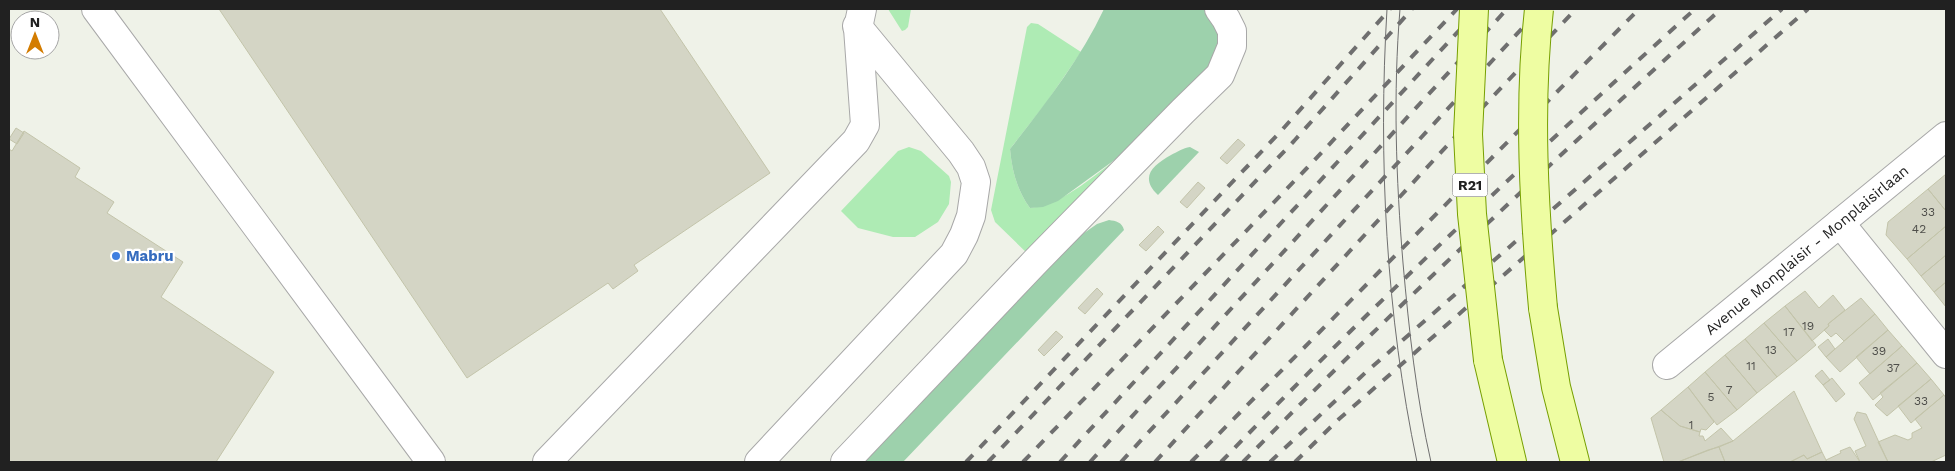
<svg xmlns="http://www.w3.org/2000/svg" width="1955" height="471" font-family="'Work Sans',sans-serif">
<style>
.grass{fill:#aeebb4}
.forest{fill:#9dd1ac}
.building{fill:#d4d5c5;stroke:#c3c4aa}
.lines{fill:none;stroke-linecap:round;stroke-linejoin:round}
.minor-casing{stroke:#a8a8a8;stroke-width:30}
.major-casing{stroke:#769f00;stroke-width:30}
.minor{stroke:#fff;stroke-width:28}
.major{stroke:#eefda2;stroke-width:28}
.tram{stroke:#6f6f6f;stroke-width:1}
.rail{stroke:#6f6f6f;stroke-width:4;stroke-dasharray:10 10;stroke-linecap:butt}
.major-bridge-casing{stroke:#769f00;stroke-width:30;stroke-linecap:butt}
.major-bridge{stroke:#eefda2;stroke-width:28}
.shop-dot{fill:#3f7fe0;stroke:#fff;stroke-width:2}
.labels{text-anchor:middle;stroke-width:4.5;stroke-linejoin:round;paint-order:stroke}
.number-label{font-size:12px;fill:#4e4e4a}
.shield{fill:#fff;stroke:#646464;stroke-width:1}
.shield-label{font-size:14px;font-weight:bold;fill:#212121}
.street-label{font-size:15px;fill:#212121;stroke:#fff}
.shop-label{font-size:15px;font-weight:bold;fill:#366cbe;stroke:#fff;text-anchor:start}
</style>
<rect width="100%" height="100%" fill="#eff2e8"/>
<path class="grass" d="M888,9h23l-3,18 -3,3 -3,1 -2,-3z
M1031,23l7,1 43,28 -35,51 -36,46c2,22 7,41 20,59 34,-3 69,-37 97,-57l-97,105 -35,-34 -4,-12 36,-183z
M909,147l12,4 28,25 2,6 -2,22 -11,18 -23,15h-22l-35,-9 -17,-17 57,-60z"/>
<path class="forest" d="M1104,9h103l11,22 2,26 -60,70 -102,74 -15,6 -13,1c-13,-18 -18,-37 -20,-59 35,-45 70,-89 94,-140z
M1190,147l9,5 -41,43c-19,-18 -5,-30 13,-40 6,-3 12,-7 19,-8z
M1109,220c7,1 13,2 15,10l-221,232h-47l198,-208 43,-30z"/>
<path class="building" d="M219,9h441l110,164 -136,92 4,6 -25,18 -5,-6 -141,95z
M16,128l8,5 -7,11 -8,-5z
M24,131l56,37 -5,9 39,25 -7,11 76,49 -22,35 113,75 -58,90h-207v-313l3,2z
M1238,139l7,6 -18,19 -7,-6z
M1946,174v37l-18,-22z
M1198,182l7,6 -18,20 -7,-6z
M1928,189l18,22v15l-39,33 -21,-24 2,-13z
M1158,226l6,6 -18,19 -7,-6z
M1946,226v29l-25,21 -14,-17z
M1946,255v27l-12,10 -13,-16z
M1946,282v25l-12,-15z
M1097,288l6,6 -18,20 -7,-6z
M1805,291l14,17 14,-13 12,15 -17,14 1,2 -17,15 -27,-35z
M1861,298l14,16 -31,27 -8,-8 -5,4 -7,-7 5,-4 -1,-2z
M1785,306l31,39 -19,16 -33,-38z
M1875,314l13,16 -48,42 -14,-15z
M1764,323l33,38 -20,16 -32,-38z
M1888,330l14,16 -32,28 -14,-17z
M1056,331l7,6 -19,19 -6,-6z
M1745,339l32,38 -20,16 -32,-38z
M1828,339l7,10 -9,8 -8,-10z
M1902,346l15,17 -44,37 -14,-17z
M1725,355l32,38 -20,17 -32,-38z
M1917,363l14,16 -44,37 -12,-11 8,-8 -3,-4z
M1822,370l8,10 -7,5 -8,-9z
M1705,372l32,38 -20,15 -29,-38z
M1832,378l13,16 -9,8 -13,-17z
M1931,379l13,16 -33,28 -13,-17z
M1688,387l26,35 -8,8 -5,-1 -1,3 -20,-6 -19,-16z
M1794,391l28,61 -15,7 -3,-4 -14,7h-65l-6,-15 14,-6z
M1944,395l2,3v57l-15,7h-43l-10,-20 17,-7 13,5 4,-2v-5l10,-5 -7,-9z
M1661,410l19,16 20,6 -1,4h4l2,5 16,-13 12,13 -55,21h-14l-13,-44z
M1857,412l9,2 22,48h-28l-5,-11 11,-5 -12,-27z
M1719,447l6,15h-47l30,-12z
M1850,447l10,15h-33l-1,-2 15,-7 -1,-2z
M1822,452l5,10h-37l14,-7 3,4z"/>
<g class="lines">
<defs>
<g id="minor">
<path d="M96,9l335,453"/>
<path d="M1840,223l106,131"/>
<path id="s1" d="M1667,365l279,-229"/>
<path d="M547,462l309,-321 9,-16 -7,-97 4,-19"/>
<path d="M759,462l195,-208 10,-19 7,-19 5,-34 -5,-15 -10,-15 -104,-126"/>
<path d="M845,462l190,-200 148,-151 37,-36 12,-29v-15l-6,-12 -7,-10"/>
</g>
<path id="major" d="M1543,308l13,79 19,75
M1488,360l24,102"/>
</defs>
<use href="#minor" class="minor-casing"/>
<use href="#major" class="major-casing"/>
<use href="#minor" class="minor"/>
<use href="#major" class="major"/>
<path class="tram" d="M1387,9c-9,150 -1,306 30,453
M1400,9c-7,85 -4,169 3,254 6,67 13,133 28,199"/>
<path class="rail" d="M966,462l315,-331 109,-122
M988,462l306,-321 118,-132
M1023,462l283,-293 151,-160
M1060,462l419,-453
M1090,462l417,-453
M1121,462l419,-453
M1155,462l325,-352 96,-101
M1191,462l448,-453
M1221,462c152,-158 312,-307 474,-453
M1243,462c154,-157 315,-306 478,-453
M1270,462l95,-89 417,-364
M1295,462l44,-43 469,-410"/>
<defs>
<path id="major-bridge" d="M1474,9l-6,125 4,80 16,146
M1539,9c-11,99 -5,199 4,299"/>
</defs>
<use href="#major-bridge" class="major-bridge-casing"/>
<use href="#major-bridge" class="major-bridge"/>
</g>
<circle class="shop-dot" cx="116" cy="256" r="5"/>
<g class="labels">
<g class="number-label">
<text x="1928" y="216">33</text>
<text x="1919" y="233">42</text>
<text x="1808" y="330">19</text>
<text x="1789" y="336">17</text>
<text x="1771" y="354">13</text>
<text x="1879" y="355">39</text>
<text x="1751" y="370">11</text>
<text x="1893" y="372">37</text>
<text x="1729" y="394">7</text>
<text x="1711" y="401">5</text>
<text x="1921" y="405">33</text>
<text x="1691" y="429">1</text>
</g>
<rect class="shield" x="1452.5" y="173.5" width="35" height="23" rx="4"/>
<g class="shield-label">
<text x="1470" y="190">R21</text>
</g>
<g class="street-label">
<text dy="5" stroke="none"><textPath href="#s1" startOffset="181">Avenue Monplaisir - Monplaisirlaan</textPath></text>
</g>
<g class="shop-label">
<text x="126" y="261">Mabru</text>
</g>
</g>
<rect width="1955" height="471" fill="none" stroke="#212121" stroke-width="20"/>
<g transform="translate(35 35)"><circle r="24" fill="#ffffff" stroke="#a6a6a6"/>
<path d="M0-4L9 19L0 12L-9 19Z" fill="#d37c00"/>
<text y="-8" font-size="14" font-weight="bold" text-anchor="middle" fill="#212121">N</text>
</g>
</svg>
